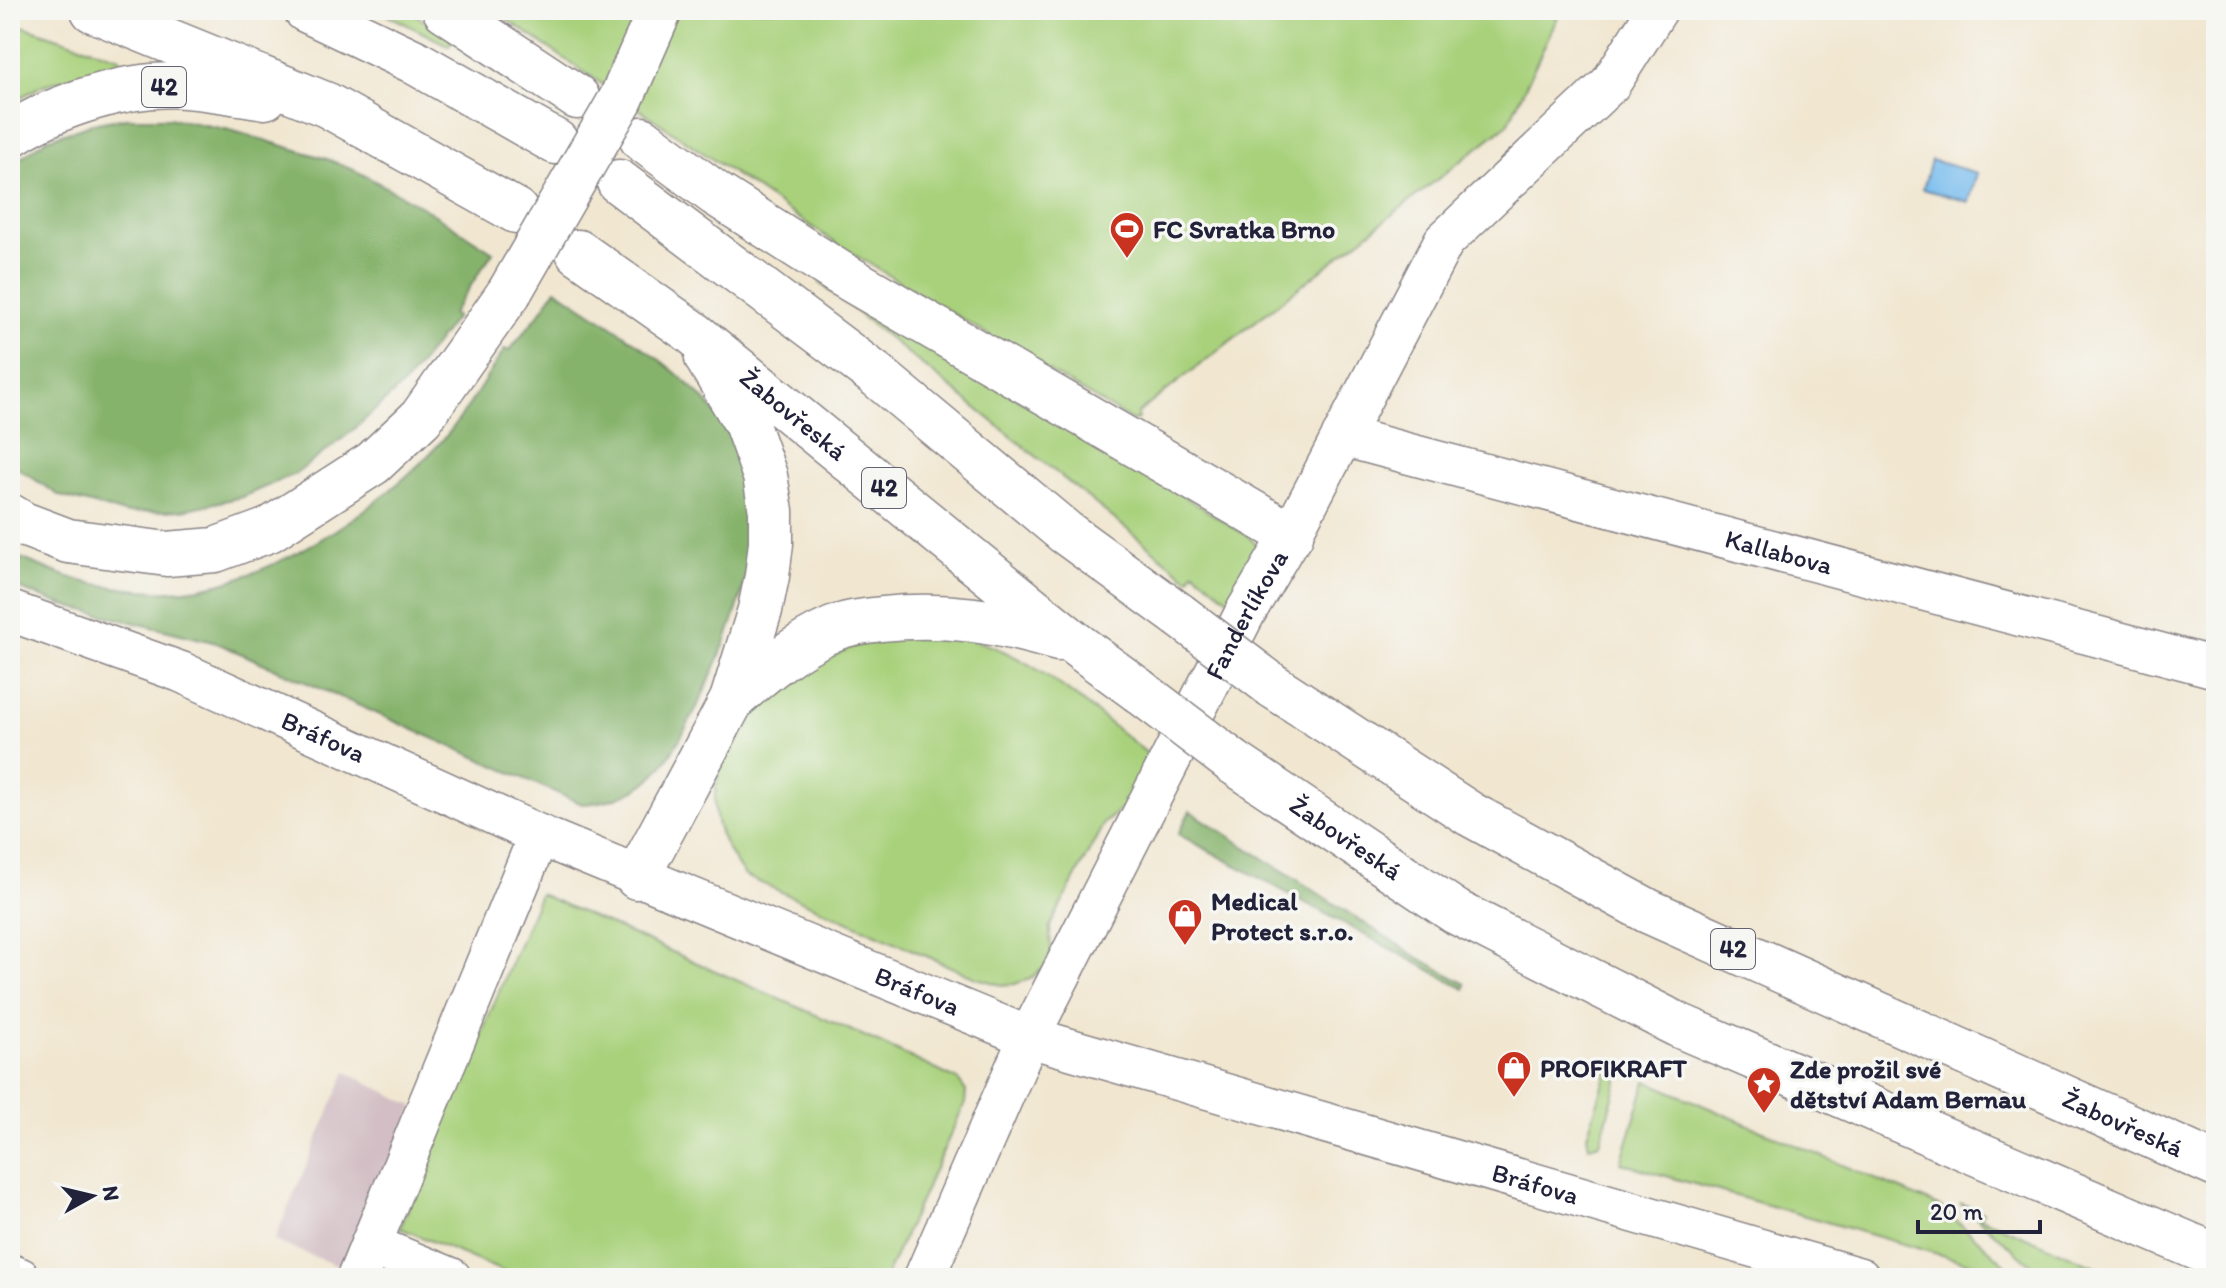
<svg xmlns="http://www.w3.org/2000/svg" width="2226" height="1288" font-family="Itim,sans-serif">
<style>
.industrial{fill:#d2bec4}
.green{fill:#a9d17c;stroke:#667a5c;stroke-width:2}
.forest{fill:#86b36c;stroke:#546a54;stroke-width:2}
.water{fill:#77bcee;stroke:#4c6f94;stroke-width:2}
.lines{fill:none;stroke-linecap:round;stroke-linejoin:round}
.minor-casing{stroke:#8a8486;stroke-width:43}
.highway-casing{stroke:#8a8486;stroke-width:47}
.minor{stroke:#fff;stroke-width:40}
.highway{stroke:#fff;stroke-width:44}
.highway-bridge-casing{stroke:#8a8486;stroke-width:47;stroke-linecap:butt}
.highway-bridge{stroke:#fff;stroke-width:44}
.labels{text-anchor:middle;stroke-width:7;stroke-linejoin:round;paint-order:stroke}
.shield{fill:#f6f6f2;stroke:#626272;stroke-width:2}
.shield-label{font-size:24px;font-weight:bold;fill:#22223b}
.poi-label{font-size:26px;font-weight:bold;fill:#22223b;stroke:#f6f6f2;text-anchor:start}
.street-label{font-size:26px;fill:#22223b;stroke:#f6f6f2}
</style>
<rect width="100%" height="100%" fill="#f6f6f2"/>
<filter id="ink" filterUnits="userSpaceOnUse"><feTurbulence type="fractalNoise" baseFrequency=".0125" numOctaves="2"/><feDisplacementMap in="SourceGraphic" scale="16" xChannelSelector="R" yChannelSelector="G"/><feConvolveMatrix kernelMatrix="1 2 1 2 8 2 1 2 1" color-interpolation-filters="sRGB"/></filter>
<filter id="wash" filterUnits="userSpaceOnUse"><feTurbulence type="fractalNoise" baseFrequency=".006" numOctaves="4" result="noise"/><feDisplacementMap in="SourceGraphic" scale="32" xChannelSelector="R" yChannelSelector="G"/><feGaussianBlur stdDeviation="1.8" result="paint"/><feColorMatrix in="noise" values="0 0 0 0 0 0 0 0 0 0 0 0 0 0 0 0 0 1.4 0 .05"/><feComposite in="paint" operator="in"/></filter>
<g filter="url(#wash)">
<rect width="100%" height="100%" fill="#f1e7d1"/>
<path class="industrial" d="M346,1072l68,34 -71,162 -69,-27z"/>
<path class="green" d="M378,10h30l44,29 -3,7z
M493,10h1068l-53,114 -371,290 1,5 -6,2 -289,-173z
M10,22l110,36 1,7 -78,20 -33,18z
M819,282l361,212 69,43 6,6 3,14 -26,45 -38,-31 -5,8z
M880,638c26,0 54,-3 80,0 68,9 139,79 192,119l-24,47 -24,19 -54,103 1,27 -6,14 -15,12 -15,5 -13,1 -26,-7 -231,-102c-13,-18 -26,-38 -29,-60 -8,-49 28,-99 60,-131l6,5c29,-25 61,-42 98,-52z
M540,894l340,149 78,37 8,11 -1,12 -80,175h-366l-119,-50z
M1610,1064l11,4 -21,75 -11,3 -2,-11z
M1646,1081l295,126 80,71 -400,-115z
M1960,1203l23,9 -2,6 142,60h-76z"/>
<path class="forest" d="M125,118h44l61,12 97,29 31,13 63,34 72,46 -41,62 4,3 -49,64 -56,51 -54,41 -55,24 -59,13 -58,3 -65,-17 -50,-33v-297l37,-27 44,-15z
M556,289c50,34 138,85 168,137 18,31 32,81 29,117 -6,58 -58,184 -95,228 -19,23 -48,31 -76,33l-365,-161 -154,-38 -53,-20v-31c26,9 53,24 80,29 21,4 44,7 66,8 99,6 230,-84 291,-156 22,-26 39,-58 58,-86l4,2 31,-38z
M1190,811l224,144 52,29 -1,5 -287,-155z"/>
<path class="water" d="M1931,160l46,13 -8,29 -46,-13z"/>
</g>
<g filter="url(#ink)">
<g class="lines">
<defs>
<g id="minor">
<path id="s1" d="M1342,436l874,232"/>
<path id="s2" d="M10,611l171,61 358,163 490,202 831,241"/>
<path d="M371,1245l80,33"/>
<path d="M10,1274l10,4"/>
<path d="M357,1278l182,-443"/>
<path id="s3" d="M924,1278l105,-241 216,-424 46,-78 153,-294 166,-157 47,-74"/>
</g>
<g id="highway">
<path d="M93,10l234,95 189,106"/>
<path d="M306,10l107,51 143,81"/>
<path d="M445,10l132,87"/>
<path d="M10,135c46,-30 120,-54 176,-49 26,2 53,7 79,11"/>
<path d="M642,139l74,55 122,78 453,263"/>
<path d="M619,182l260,195 186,155 114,83"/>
<path id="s4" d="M578,252l114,80 385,313 61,45"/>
<path d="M10,516l13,8 45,17 99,13 48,-4 54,-20 104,-67 48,-45 88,-125"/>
<path id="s5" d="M1273,686l197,128 178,97 568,254"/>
<path d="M732,700c31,-28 62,-54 101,-71 15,-7 32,-8 49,-10 64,-7 115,2 176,20"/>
<path id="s6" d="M1233,762l223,150 222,113 538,231"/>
<path d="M637,877l95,-177 28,-90 7,-34 4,-33v-32l-6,-35 -19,-53 -39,-65"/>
</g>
</defs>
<use href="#minor" class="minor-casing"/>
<use href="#highway" class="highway-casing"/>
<use href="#minor" class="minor"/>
<use href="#highway" class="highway"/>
<defs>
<path id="highway-bridge" d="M509,293l112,-194 39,-89
M1179,615l94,71
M1138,690l95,72"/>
</defs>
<use href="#highway-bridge" class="highway-bridge-casing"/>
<use href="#highway-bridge" class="highway-bridge"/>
</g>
</g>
<defs>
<symbol id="stadium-pin" viewBox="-11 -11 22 30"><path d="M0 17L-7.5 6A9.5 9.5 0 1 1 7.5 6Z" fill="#c8321e" stroke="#f6f6f2"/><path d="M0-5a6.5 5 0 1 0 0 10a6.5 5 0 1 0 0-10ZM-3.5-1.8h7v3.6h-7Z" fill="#fff"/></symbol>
<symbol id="shop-pin" viewBox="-11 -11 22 30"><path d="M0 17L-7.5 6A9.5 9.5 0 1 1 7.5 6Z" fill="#c8321e" stroke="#f6f6f2"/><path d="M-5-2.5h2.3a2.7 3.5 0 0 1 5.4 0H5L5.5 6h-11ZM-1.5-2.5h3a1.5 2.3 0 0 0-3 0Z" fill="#fff"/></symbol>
<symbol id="sight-pin" viewBox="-11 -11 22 30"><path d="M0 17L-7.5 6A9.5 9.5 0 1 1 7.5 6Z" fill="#c8321e" stroke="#f6f6f2"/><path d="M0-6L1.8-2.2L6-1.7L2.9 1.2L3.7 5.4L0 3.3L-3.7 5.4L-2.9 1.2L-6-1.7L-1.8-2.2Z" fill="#fff"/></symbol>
</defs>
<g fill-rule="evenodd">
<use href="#stadium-pin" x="1107" y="209" width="40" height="54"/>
<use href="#shop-pin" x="1165" y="896" width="40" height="54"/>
<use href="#shop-pin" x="1494" y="1048" width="40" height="54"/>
<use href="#sight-pin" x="1744" y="1064" width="40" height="54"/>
</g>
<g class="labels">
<g class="shield">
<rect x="142" y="67" width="44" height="40" rx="6"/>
<rect x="862" y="468" width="44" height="40" rx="6"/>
<rect x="1711" y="929" width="44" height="40" rx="6"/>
</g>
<g class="shield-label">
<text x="164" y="95">42</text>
<text x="884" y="496">42</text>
<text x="1733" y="957">42</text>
</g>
<g class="poi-label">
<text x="1153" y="238">FC Svratka Brno</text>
<text x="1211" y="910">Medical<tspan x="1211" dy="30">Protect s.r.o.</tspan></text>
<text x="1540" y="1077">PROFIKRAFT</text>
<text x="1790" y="1078">Zde prožil své<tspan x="1790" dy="30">dětství Adam Bernau</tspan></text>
</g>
<g class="street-label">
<text dy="9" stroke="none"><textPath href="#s4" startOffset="270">Žabovřeská</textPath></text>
<text dy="9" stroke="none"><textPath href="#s1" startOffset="452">Kallabova</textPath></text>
<text dy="9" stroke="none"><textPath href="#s3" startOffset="738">Fanderlíkova</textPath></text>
<text dy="9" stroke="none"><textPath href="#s2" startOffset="338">Bráfova</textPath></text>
<text dy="9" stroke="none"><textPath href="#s6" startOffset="136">Žabovřeská</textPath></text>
<text dy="9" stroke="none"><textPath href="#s2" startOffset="984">Bráfova</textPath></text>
<text dy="9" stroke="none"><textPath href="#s5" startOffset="958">Žabovřeská</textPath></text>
<text dy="9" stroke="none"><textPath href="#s2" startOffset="1632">Bráfova</textPath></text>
</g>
</g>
<rect width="2226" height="1288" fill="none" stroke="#f6f6f2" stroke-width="40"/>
<g transform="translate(92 1196) rotate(82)" stroke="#f6f6f2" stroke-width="6" paint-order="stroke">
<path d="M0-6L14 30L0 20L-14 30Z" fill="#22223b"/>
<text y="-12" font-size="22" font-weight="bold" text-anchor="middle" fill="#22223b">N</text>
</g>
<path d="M1918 1220v12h122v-12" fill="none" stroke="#22223b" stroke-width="4"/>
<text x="1930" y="1220" font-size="24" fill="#22223b" stroke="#f6f6f2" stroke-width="6" paint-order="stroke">20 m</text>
</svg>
